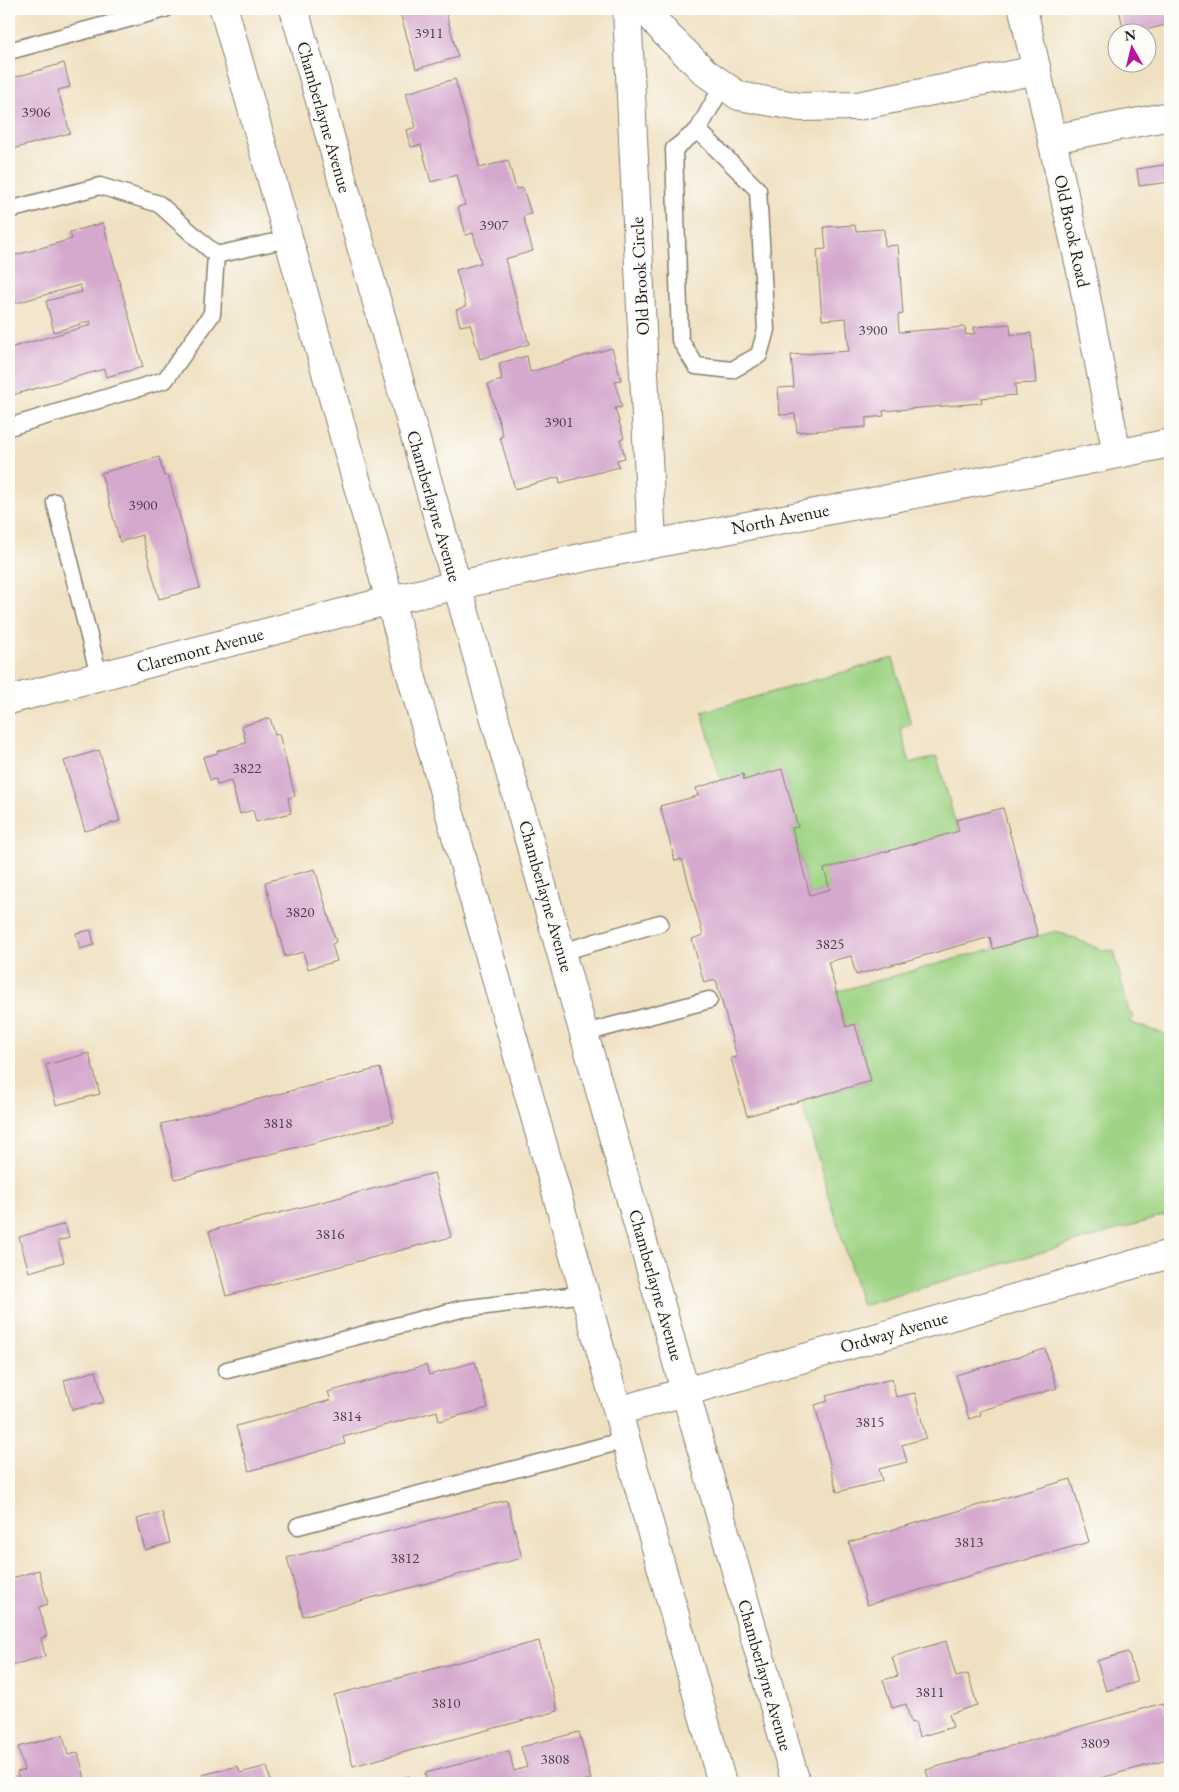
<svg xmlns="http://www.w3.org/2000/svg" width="1179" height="1792" font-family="'EB Garamond',serif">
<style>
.green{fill:#9ed383;stroke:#5d7850}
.building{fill:#d5a9ce}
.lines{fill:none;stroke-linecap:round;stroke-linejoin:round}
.service-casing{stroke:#867e6e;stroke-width:19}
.minor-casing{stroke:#867e6e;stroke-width:30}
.tertiary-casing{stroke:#867e6e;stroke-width:30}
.primary-casing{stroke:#867e6e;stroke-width:30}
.service{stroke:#fff;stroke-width:16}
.minor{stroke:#fff;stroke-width:28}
.tertiary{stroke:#fff;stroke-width:28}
.primary{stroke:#fff;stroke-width:28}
.labels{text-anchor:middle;stroke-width:4;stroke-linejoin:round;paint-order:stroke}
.number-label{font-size:15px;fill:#4a3f48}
.street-label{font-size:18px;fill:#1c1c1c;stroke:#fdfcf7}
</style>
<rect width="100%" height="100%" fill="#fdfcf7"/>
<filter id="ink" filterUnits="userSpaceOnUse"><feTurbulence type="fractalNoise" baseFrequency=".02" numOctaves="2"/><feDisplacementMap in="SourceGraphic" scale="10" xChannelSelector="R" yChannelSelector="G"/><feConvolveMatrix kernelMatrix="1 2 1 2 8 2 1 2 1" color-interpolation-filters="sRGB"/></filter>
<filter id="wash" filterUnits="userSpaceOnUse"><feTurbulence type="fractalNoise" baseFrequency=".0096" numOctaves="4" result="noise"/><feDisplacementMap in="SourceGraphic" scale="20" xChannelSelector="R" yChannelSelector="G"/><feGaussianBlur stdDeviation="1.12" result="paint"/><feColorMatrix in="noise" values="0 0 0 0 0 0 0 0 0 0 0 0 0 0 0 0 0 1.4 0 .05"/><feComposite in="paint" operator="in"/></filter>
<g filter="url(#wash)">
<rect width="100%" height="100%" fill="#efe0c1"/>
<path class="green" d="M893,658l18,67 -11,3 10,35 27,-6 21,75 -133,37 5,20 -20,6 -18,-67 6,-2 -16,-56 -38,10 -23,1 -19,-69z
M1056,931l46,19 12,1 15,61 5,4 -5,6 41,14v178l-308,92 -61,-205 70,-20 -16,-57 -9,3 -10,-35z"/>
<g id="blocks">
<path class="building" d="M399,9h46l13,48 -42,12z
M1119,9h51v15l-33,8h-13z
M64,63l6,24 -12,3 12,43 -61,17v-71z
M455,79l25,89 28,-8 8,29 7,-1 8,26 -8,2 10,35 -28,8 24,85 -49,15 -10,-35 -10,2 -4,-16 10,-4 -10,-36 25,-7 -8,-30 -7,2 -8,-28 7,-2 -8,-30 -26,7 -10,-37 -10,2 -4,-17 9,-3 -10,-34z
M1170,164v18l-31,4 -2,-17z
M103,223l40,144 -37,10 -2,-8 -95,27v-48l82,-23v-4l-37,11 -8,-31 36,-9 -2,-7 -71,20v-48l63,-18 -2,-7z
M855,225l1,6 28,-2 1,17 13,-1 5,69 -5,1 1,17 66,-5 1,8 8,-1v-7l36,-3 1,11 20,-2 5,50 -21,1 1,11 -35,3 1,5 -99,8 1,5 -18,2v9l-69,5 -2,-18 -15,1 -2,-27 16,-1 -3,-32 58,-4 -3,-33 -24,2 -5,-70 9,-1 -2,-22z
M612,348l9,32 -6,1 7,26 -7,1 9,30 -4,1 5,19 -8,2 2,7 -59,16 -1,-6 -44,12 -15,-52 3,-1 -15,-52 14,-4 -3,-17 28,-7 3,16z
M159,457l5,19 4,-1 32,113 -41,11 -17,-64 -22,7 -19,-69z
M270,718l5,17 4,-1 16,62 -7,2 3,15 -35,9 -3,-12 -13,4 -9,-33 -14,4 -1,-6 -6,1 -7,-23 15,-4 -1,-2 29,-8 -4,-17z
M99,750l21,71 -35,10 -21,-70z
M782,769l16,58 -6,1 18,67 20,-6 -6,-20 135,-38 -3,-11 47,-12 35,128 -45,13 -3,-12 -134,38 -5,-19 -23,6 18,65 9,-3 16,57 -124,35 -16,-58 6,-1 -21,-77 -12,3 -12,-44 11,-4 -21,-76 -7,2 -15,-55 38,-10 -2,-8 47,-14 1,6z
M315,869l21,73 -4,2 5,17 -29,8 -5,-17 -18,5 -20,-75z
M91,930l3,15 -14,4 -4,-16z
M89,1053l11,41 -44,11 -10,-40z
M380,1068l14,54 -219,57 -14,-55z
M434,1173l17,64 -225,59 -17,-65z
M65,1224l4,14 -11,3 6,21 -35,10 -10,-35z
M1045,1349l12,39 -77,23 1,4 -12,4 -13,-44z
M475,1362l13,46 -49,13 -2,-10 -94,26 2,7 -96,27 -13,-45 95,-26 -3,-8 98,-27 3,10z
M96,1371l8,31 -32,8 -8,-30z
M892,1379l4,18 19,-4 11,45 -24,7 5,17 -28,7 3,12 -45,11 -22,-87 13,-4 -2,-5z
M1071,1479l18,63 -222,63 -18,-63z
M507,1500l15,58 -219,58 -16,-58z
M162,1512l8,31 -25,7 -8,-31z
M39,1570l9,34 -9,3 8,29 -6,2 4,18 -36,10v-87z
M539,1641l19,70 -205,55 -19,-71z
M946,1641l10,36 12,-3 9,31 -28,9 4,13 -34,10 -4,-15 -4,1 -5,-19 -14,4 -9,-28 15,-4 -6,-19z
M1128,1652l9,30 -31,9 -9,-30z
M1163,1703l7,25v31l-87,24h-153l-4,-13z
M579,1732l12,48 -14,3h-150l-2,-10 84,-22 5,20 13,-4 -6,-20z
M63,1735l5,20 10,-2 8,29 -66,1 -3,-11 7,-2 -6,-23z
M238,1766l2,7 27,-7 4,17h-66l-3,-8z
M409,1776l2,7h-27z"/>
</g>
</g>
<g filter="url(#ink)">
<use href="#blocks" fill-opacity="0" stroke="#867e6e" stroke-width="1"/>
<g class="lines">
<defs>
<path id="service" d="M9,51l156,-42
M698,130l60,60 8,140 -7,25 -27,15 -36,-4 -16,-26 -6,-191 24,-19 25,-45
M9,210l91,-24 59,18 57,51 72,-16
M9,427l156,-47 47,-66 4,-59
M55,502l44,174
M562,952l98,-29
M585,1033l124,-33
M227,1370l234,-61 124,-15
M298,1526l328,-86"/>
<path id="minor" d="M627,9l25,535
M645,9l21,25 40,39 33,23 61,11 57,-1 180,-36
M1052,139l118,-23
M9,700l382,-100
M618,1411l552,-157"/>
<path id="tertiary" d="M1023,9l58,262 36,183
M391,600l199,-44 455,-87 125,-26"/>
<path id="primary" d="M224,9l498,1774
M294,9l502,1774"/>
</defs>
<use href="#service" class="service-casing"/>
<use href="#minor" class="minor-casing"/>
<use href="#tertiary" class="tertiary-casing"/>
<use href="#primary" class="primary-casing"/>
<use href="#service" class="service"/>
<use href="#minor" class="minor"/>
<use href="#tertiary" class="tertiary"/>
<use href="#primary" class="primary"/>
</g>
</g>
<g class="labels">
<g class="number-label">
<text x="429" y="38">3911</text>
<text x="36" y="117">3906</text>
<text x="494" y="230">3907</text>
<text x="873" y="335">3900</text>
<text x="559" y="427">3901</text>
<text x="143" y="510">3900</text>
<text x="247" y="773">3822</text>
<text x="300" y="917">3820</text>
<text x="830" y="949">3825</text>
<text x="278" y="1128">3818</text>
<text x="330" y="1239">3816</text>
<text x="347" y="1421">3814</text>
<text x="870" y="1427">3815</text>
<text x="969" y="1547">3813</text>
<text x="405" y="1563">3812</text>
<text x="930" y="1697">3811</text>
<text x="446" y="1708">3810</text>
<text x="1095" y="1748">3809</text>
<text x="555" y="1764">3808</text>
</g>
<g class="street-label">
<text transform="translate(324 117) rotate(74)" y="6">Chamberlayne Avenue</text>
<text transform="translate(1072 231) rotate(78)" y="6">Old Brook Road</text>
<text transform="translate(640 276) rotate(-93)" y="6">Old Brook Circle</text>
<text transform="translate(434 506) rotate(74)" y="6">Chamberlayne Avenue</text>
<text transform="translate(780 519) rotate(-11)" y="6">North Avenue</text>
<text transform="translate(200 650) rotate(-15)" y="6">Claremont Avenue</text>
<text transform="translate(546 896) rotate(74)" y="6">Chamberlayne Avenue</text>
<text transform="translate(656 1285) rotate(74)" y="6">Chamberlayne Avenue</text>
<text transform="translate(894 1332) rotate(-16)" y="6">Ordway Avenue</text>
<text transform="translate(765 1675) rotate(74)" y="6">Chamberlayne Avenue</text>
</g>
</g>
<rect width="1179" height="1792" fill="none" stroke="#fdfcf7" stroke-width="30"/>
<g transform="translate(1132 48) rotate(352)"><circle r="24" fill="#fdfcf7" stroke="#a3a29f"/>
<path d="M0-4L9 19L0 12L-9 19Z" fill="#b5179e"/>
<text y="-8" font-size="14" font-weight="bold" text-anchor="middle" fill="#1c1c1c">N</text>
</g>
</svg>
